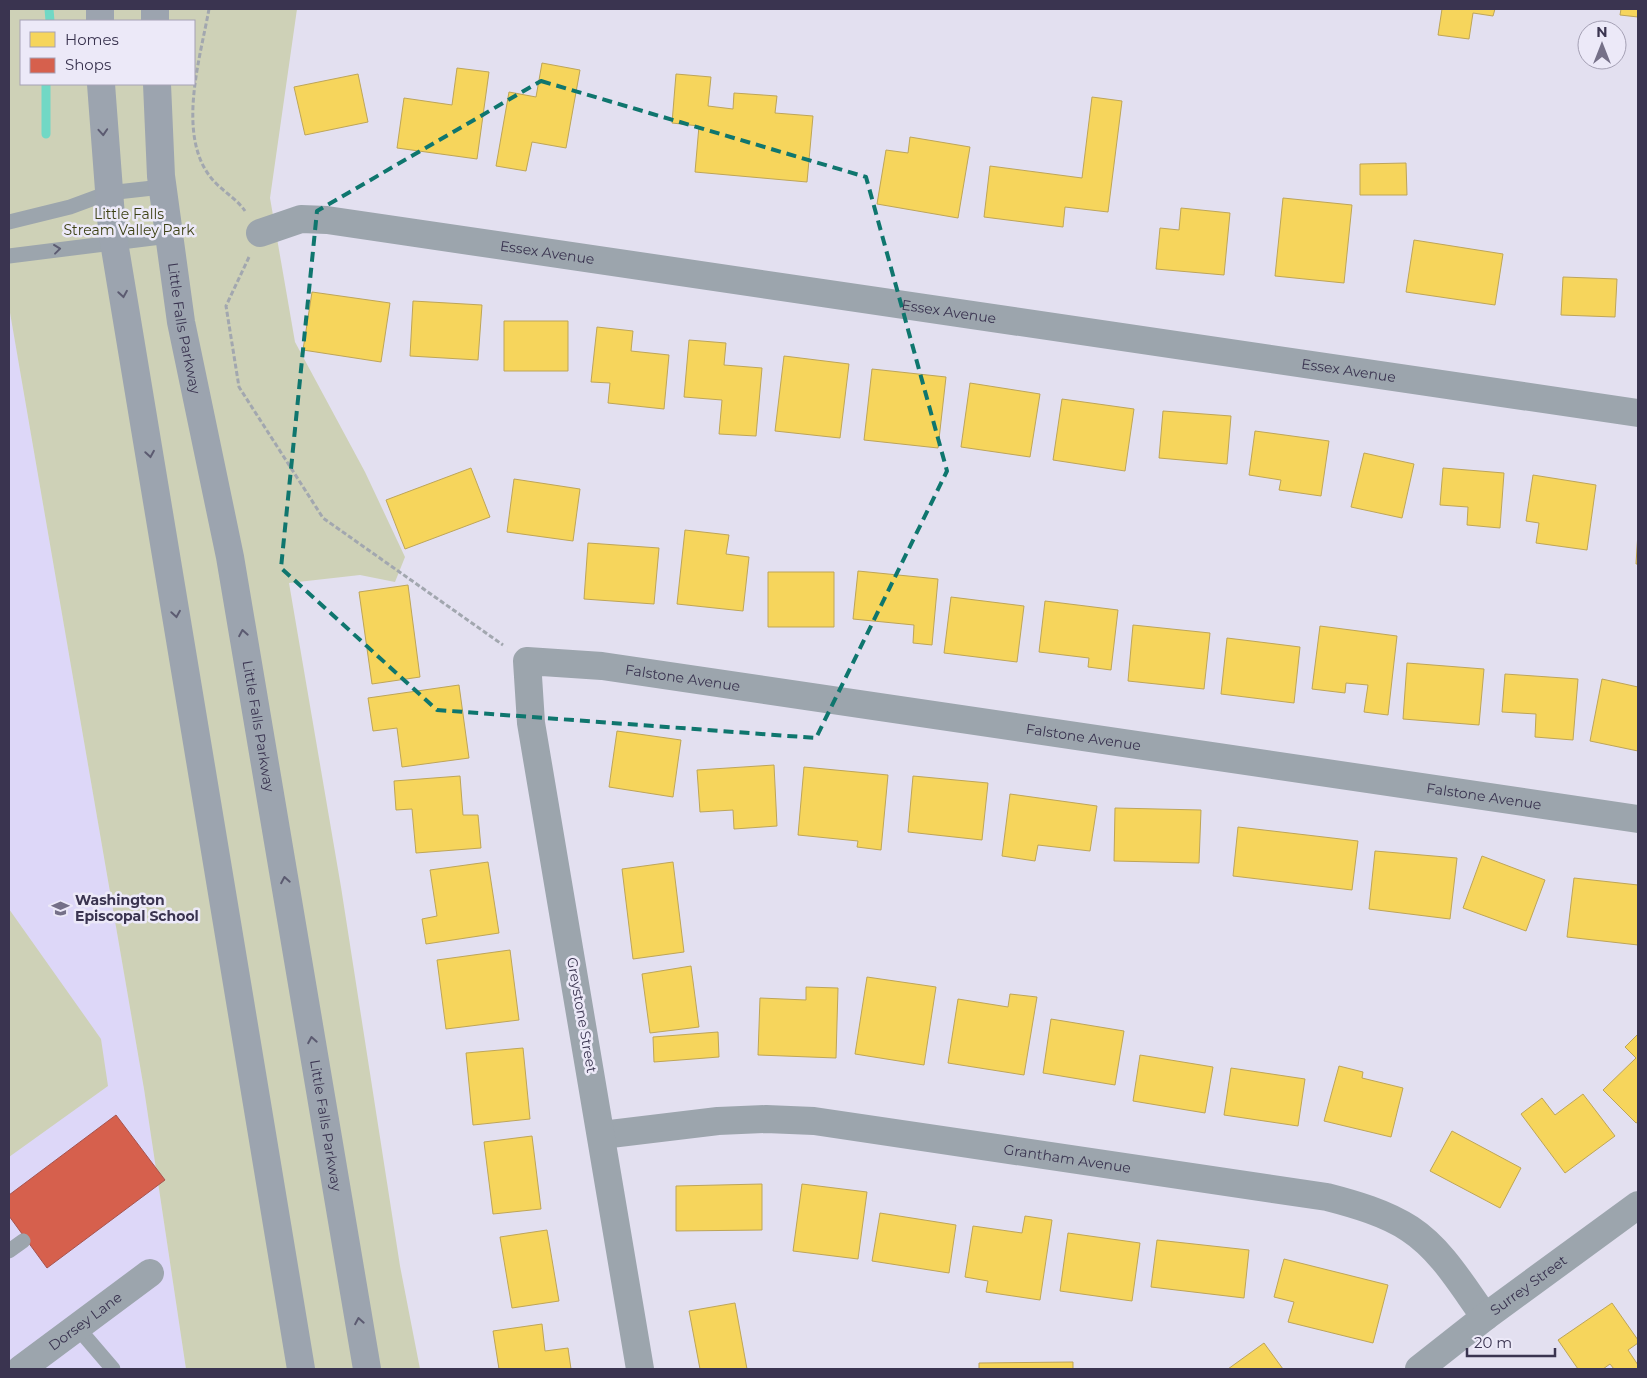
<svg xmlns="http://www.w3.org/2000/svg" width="1647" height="1378" font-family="Montserrat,sans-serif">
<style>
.built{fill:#ddd7f8}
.green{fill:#ced1b7;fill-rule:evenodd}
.homes{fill:#f6d55c;stroke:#bea558}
.shops{fill:#d6604d;stroke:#a7534e}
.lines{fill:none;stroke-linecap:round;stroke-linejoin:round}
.stream{stroke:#71d8c5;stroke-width:9}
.path{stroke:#a2a7af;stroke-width:3;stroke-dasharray:5 2.5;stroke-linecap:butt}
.service{stroke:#9ca5ad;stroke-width:15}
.minor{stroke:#9ca5ad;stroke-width:28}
.secondary{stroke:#9ca4af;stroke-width:28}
.oneway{stroke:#5c5b71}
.oneway2{stroke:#5c5c71}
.marked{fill:none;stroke:#0f766e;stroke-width:4;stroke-dasharray:10 6;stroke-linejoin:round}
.labels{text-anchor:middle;stroke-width:5;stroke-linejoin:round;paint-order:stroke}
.park-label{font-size:14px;fill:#3d4114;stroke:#ece9f8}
.street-label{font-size:14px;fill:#3a3450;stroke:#ece9f8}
.poi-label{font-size:14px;font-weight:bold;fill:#3a3450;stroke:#ece9f8;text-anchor:start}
</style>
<rect width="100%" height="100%" fill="#e3e0f0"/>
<path class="built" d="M9,307l135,782 42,280h-177z"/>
<path class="green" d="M9,9h288l-27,189 25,144 70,130 40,85 -10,25 -35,-7 -71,8 52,304 59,379 20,103h-234l-42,-280 -135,-782zM21,21h173v63h-173z
M9,909l92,130 7,47 -99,71z"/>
<path class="homes" d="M1442,9h53l-2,7 -20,-3 -4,26 -31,-4z
M1621,9h17v8l-18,-2z
M542,63l38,7 -14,78 -34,-6 -6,29 -30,-5 13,-74 27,5z
M457,68l32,4 -12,87 -80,-11 7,-50 48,7z
M358,74l10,48 -63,13 -11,-48z
M676,74l35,3 -3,29 25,3 1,-16 43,3 -2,17 38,3 -6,66 -112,-10 4,-46 -27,-3z
M1092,97l30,4 -14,111 -43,-5 -2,20 -79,-10 6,-51 92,12z
M910,137l60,10 -12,71 -81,-14 9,-54 22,3z
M1406,163l1,32h-47v-31z
M1283,198l69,7 -8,78 -69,-7z
M1181,208l49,5 -6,62 -68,-6 4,-41 19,2z
M1414,240l89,14 -8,51 -89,-13z
M1563,277l54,2 -2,38 -54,-2z
M312,292l78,11 -9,59 -78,-12z
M413,301l69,4 -4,55 -68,-4z
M504,321h64v50h-64z
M597,327l36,4 -2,20 38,4 -5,54 -56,-6 2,-20 -19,-1z
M689,340l37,3 -2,22 38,3 -6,68 -37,-2 3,-34 -38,-3z
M784,356l65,8 -9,74 -65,-7z
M872,369l74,8 -8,71 -74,-8z
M970,383l70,11 -10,63 -69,-10z
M1062,399l72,10 -9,62 -72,-11z
M1163,411l68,5 -4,48 -68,-6z
M1255,431l74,10 -8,55 -42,-6 2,-10 -32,-5z
M1364,453l50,11 -12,54 -51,-11z
M471,468l19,49 -85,32 -19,-49z
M1443,468l61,5 -4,55 -33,-3 1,-18 -28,-2z
M1533,475l63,10 -9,65 -51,-7 3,-20 -13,-2z
M514,479l66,10 -7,52 -66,-9z
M685,530l44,5 -3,19 23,3 -6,54 -66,-7z
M1638,532v32h-2z
M588,543l71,5 -5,56 -70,-5z
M858,571l80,8 -6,66 -19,-2 1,-18 -61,-6z
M768,572h66v55h-66z
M408,585l12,92 -48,7 -13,-92z
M951,597l73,9 -7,56 -73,-9z
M1045,601l73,9 -7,60 -23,-3 1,-9 -50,-6z
M1133,625l77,8 -6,56 -76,-8z
M1320,626l77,10 -9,79 -24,-3 4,-27 -22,-2 -1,10 -33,-4z
M1227,638l73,9 -6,56 -73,-9z
M1407,663l77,6 -5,56 -76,-6z
M1505,674l73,5 -5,61 -38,-3 1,-23 -34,-2z
M1602,679l36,8v64l-48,-10z
M459,685l10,73 -67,9 -5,-39 -24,3 -5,-33z
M617,731l64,9 -8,57 -64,-10z
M774,765l3,61 -43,3 -1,-19 -33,2 -3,-42z
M804,767l84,8 -7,75 -24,-3 1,-6 -60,-6z
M460,776l3,39h15l3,33 -65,5 -4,-44 -16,1 -2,-29z
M913,776l75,7 -6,57 -74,-8z
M1010,794l87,12 -7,45 -52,-6 -3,16 -33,-5z
M1115,808l86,2 -2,53 -85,-2z
M1238,827l120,14 -6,49 -119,-14z
M1375,851l82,7 -7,61 -81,-10z
M1482,856l63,24 -19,51 -63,-23z
M488,862l11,71 -73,11 -4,-25 15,-3 -7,-46z
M673,862l11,90 -51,7 -11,-90z
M1574,878l64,7v60l-71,-8z
M510,950l9,70 -73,9 -9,-69z
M691,966l8,61 -49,6 -8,-59z
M867,977l69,10 -12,78 -69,-11z
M806,987l32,1 -2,70 -78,-3 2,-57 46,2z
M1010,994l27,3 -13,78 -76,-12 10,-64 50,8z
M1051,1019l73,12 -9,54 -72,-12z
M718,1032l1,25 -65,5 -1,-25z
M1638,1034v88l-2,1 -33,-33 33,-32 -11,-11z
M523,1048l7,71 -57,6 -7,-72z
M1140,1055l73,12 -8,46 -72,-12z
M1339,1066l24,6 -1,6 41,10 -12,49 -67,-16z
M1231,1068l74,11 -7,47 -74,-11z
M1583,1094l32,42 -50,37 -44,-59 21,-16 13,17z
M1452,1131l69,37 -21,40 -70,-37z
M532,1136l9,73 -48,5 -9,-72z
M762,1184v46l-86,1v-45z
M802,1184l65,8 -9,67 -65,-8z
M880,1213l76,12 -7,48 -77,-12z
M1025,1216l27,4 -12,80 -54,-8 2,-11 -23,-4 8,-51 49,7z
M547,1230l12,71 -47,7 -12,-71z
M1068,1233l72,10 -8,58 -72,-10z
M1157,1240l92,10 -5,48 -93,-11z
M1284,1259l104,26 -15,58 -85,-21 6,-20 -20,-5z
M735,1303l12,66h-47l-11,-58z
M1612,1303l26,37v3l-10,7 10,15v4h-24l-4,-5 -7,5h-25l-20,-29z
M542,1324l3,27 23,-3 3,21h-72l-6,-38z
M1264,1343l19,26h-55z
M1073,1362v7h-94v-6z"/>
<path class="shops" d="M116,1115l49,65 -118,88 -38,-52v-21z"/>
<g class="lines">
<path class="stream" d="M49,9l1,12
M46,84v50"/>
<path class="path" d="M209,9c-9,50 -33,127 3,170 10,12 24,19 33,32
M249,257l-23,49 13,81 84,131 180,127"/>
<path class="service" d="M9,222l61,-15 38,-14 54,-6
M9,256l160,-20
M9,1251l14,-10
M77,1327l36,42"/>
<g class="minor">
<path id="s1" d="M260,233l41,-14 26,1 1311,193"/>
<path id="s2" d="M602,1135l116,-14 48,-2 48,2 513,76c27,7 59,16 83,32 32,21 53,58 75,88"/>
<path id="s3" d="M21,1369l129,-96"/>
<path id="s4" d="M640,1369l-109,-646 -4,-62 75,5 1036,153"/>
<path id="s5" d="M1419,1369l66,-52 153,-112"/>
</g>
<g class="secondary">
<path d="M100,21v-12"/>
<path d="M155,21v-12"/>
<path d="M101,84l11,146 189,1139"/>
<path id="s6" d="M157,84l4,92 20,146 49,235 137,812"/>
</g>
</g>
<defs><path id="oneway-chevron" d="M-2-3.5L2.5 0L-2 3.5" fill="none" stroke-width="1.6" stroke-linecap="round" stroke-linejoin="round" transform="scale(1.25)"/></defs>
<g class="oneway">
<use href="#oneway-chevron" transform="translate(103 132) rotate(86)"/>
<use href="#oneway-chevron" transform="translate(123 294) rotate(81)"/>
<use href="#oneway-chevron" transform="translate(150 454) rotate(81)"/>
<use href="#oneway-chevron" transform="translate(176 614) rotate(81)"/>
<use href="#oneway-chevron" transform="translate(243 633) rotate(-100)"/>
<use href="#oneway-chevron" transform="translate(285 880) rotate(-100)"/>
<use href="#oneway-chevron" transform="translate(312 1040) rotate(-100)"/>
<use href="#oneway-chevron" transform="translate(359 1321) rotate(-100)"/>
</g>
<use class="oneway2" href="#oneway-chevron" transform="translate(57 249) rotate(-7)"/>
<path class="marked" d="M541,81l325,96 81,294 -131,267 -379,-28 -156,-142 36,-357z"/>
<defs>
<symbol id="school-bare" viewBox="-9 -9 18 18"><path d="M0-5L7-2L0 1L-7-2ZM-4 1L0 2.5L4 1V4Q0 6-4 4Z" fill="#757088" stroke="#ece9f8" stroke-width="2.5" paint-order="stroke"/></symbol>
</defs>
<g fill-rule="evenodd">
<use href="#school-bare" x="48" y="896" width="25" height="25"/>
</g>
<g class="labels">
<g class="park-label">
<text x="129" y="219">Little Falls<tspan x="129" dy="16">Stream Valley Park</tspan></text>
</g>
<g class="street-label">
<text dy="5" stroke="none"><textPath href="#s1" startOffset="292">Essex Avenue</textPath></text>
<text dy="5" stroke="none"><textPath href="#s1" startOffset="698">Essex Avenue</textPath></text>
<text dy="5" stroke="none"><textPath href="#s6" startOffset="246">Little Falls Parkway</textPath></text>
<text dy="5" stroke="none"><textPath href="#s1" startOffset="1102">Essex Avenue</textPath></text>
<text dy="5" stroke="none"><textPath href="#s4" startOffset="874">Falstone Avenue</textPath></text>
<text dy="5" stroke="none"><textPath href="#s6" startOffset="651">Little Falls Parkway</textPath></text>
<text dy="5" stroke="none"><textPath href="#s4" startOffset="1279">Falstone Avenue</textPath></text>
<text dy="5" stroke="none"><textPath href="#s4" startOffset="1684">Falstone Avenue</textPath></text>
<text transform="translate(582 1015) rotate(80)" y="5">Greystone Street</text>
<text dy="5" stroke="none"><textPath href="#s6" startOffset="1056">Little Falls Parkway</textPath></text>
<text dy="5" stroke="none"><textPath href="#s2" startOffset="469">Grantham Avenue</textPath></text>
<text dy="5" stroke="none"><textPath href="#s5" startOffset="138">Surrey Street</textPath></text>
<text dy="5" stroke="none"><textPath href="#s3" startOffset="80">Dorsey Lane</textPath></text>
</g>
<g class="poi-label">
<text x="75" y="905">Washington<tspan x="75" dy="16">Episcopal School</tspan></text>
</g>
</g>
<rect width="1647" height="1378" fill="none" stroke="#3a3450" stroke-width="20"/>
<rect x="20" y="20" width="175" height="65" fill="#ece9f8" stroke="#a5a1b5"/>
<rect x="30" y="32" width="25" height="15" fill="#f6d55c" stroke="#a5a1b5"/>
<text x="65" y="45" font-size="15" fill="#3a3450">Homes</text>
<rect x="30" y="58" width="25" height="15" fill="#d6604d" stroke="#a5a1b5"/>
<text x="65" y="70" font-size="15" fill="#3a3450">Shops</text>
<g transform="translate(1602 45)"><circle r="24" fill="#ece9f8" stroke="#a5a1b5"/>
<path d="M0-4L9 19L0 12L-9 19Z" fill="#757088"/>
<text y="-8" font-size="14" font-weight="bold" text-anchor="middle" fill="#3a3450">N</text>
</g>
<path d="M1467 1348v8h88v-8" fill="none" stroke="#3a3450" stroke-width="2.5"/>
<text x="1474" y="1348" font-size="15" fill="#3a3450" stroke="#ece9f8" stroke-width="4" paint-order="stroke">20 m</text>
</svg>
